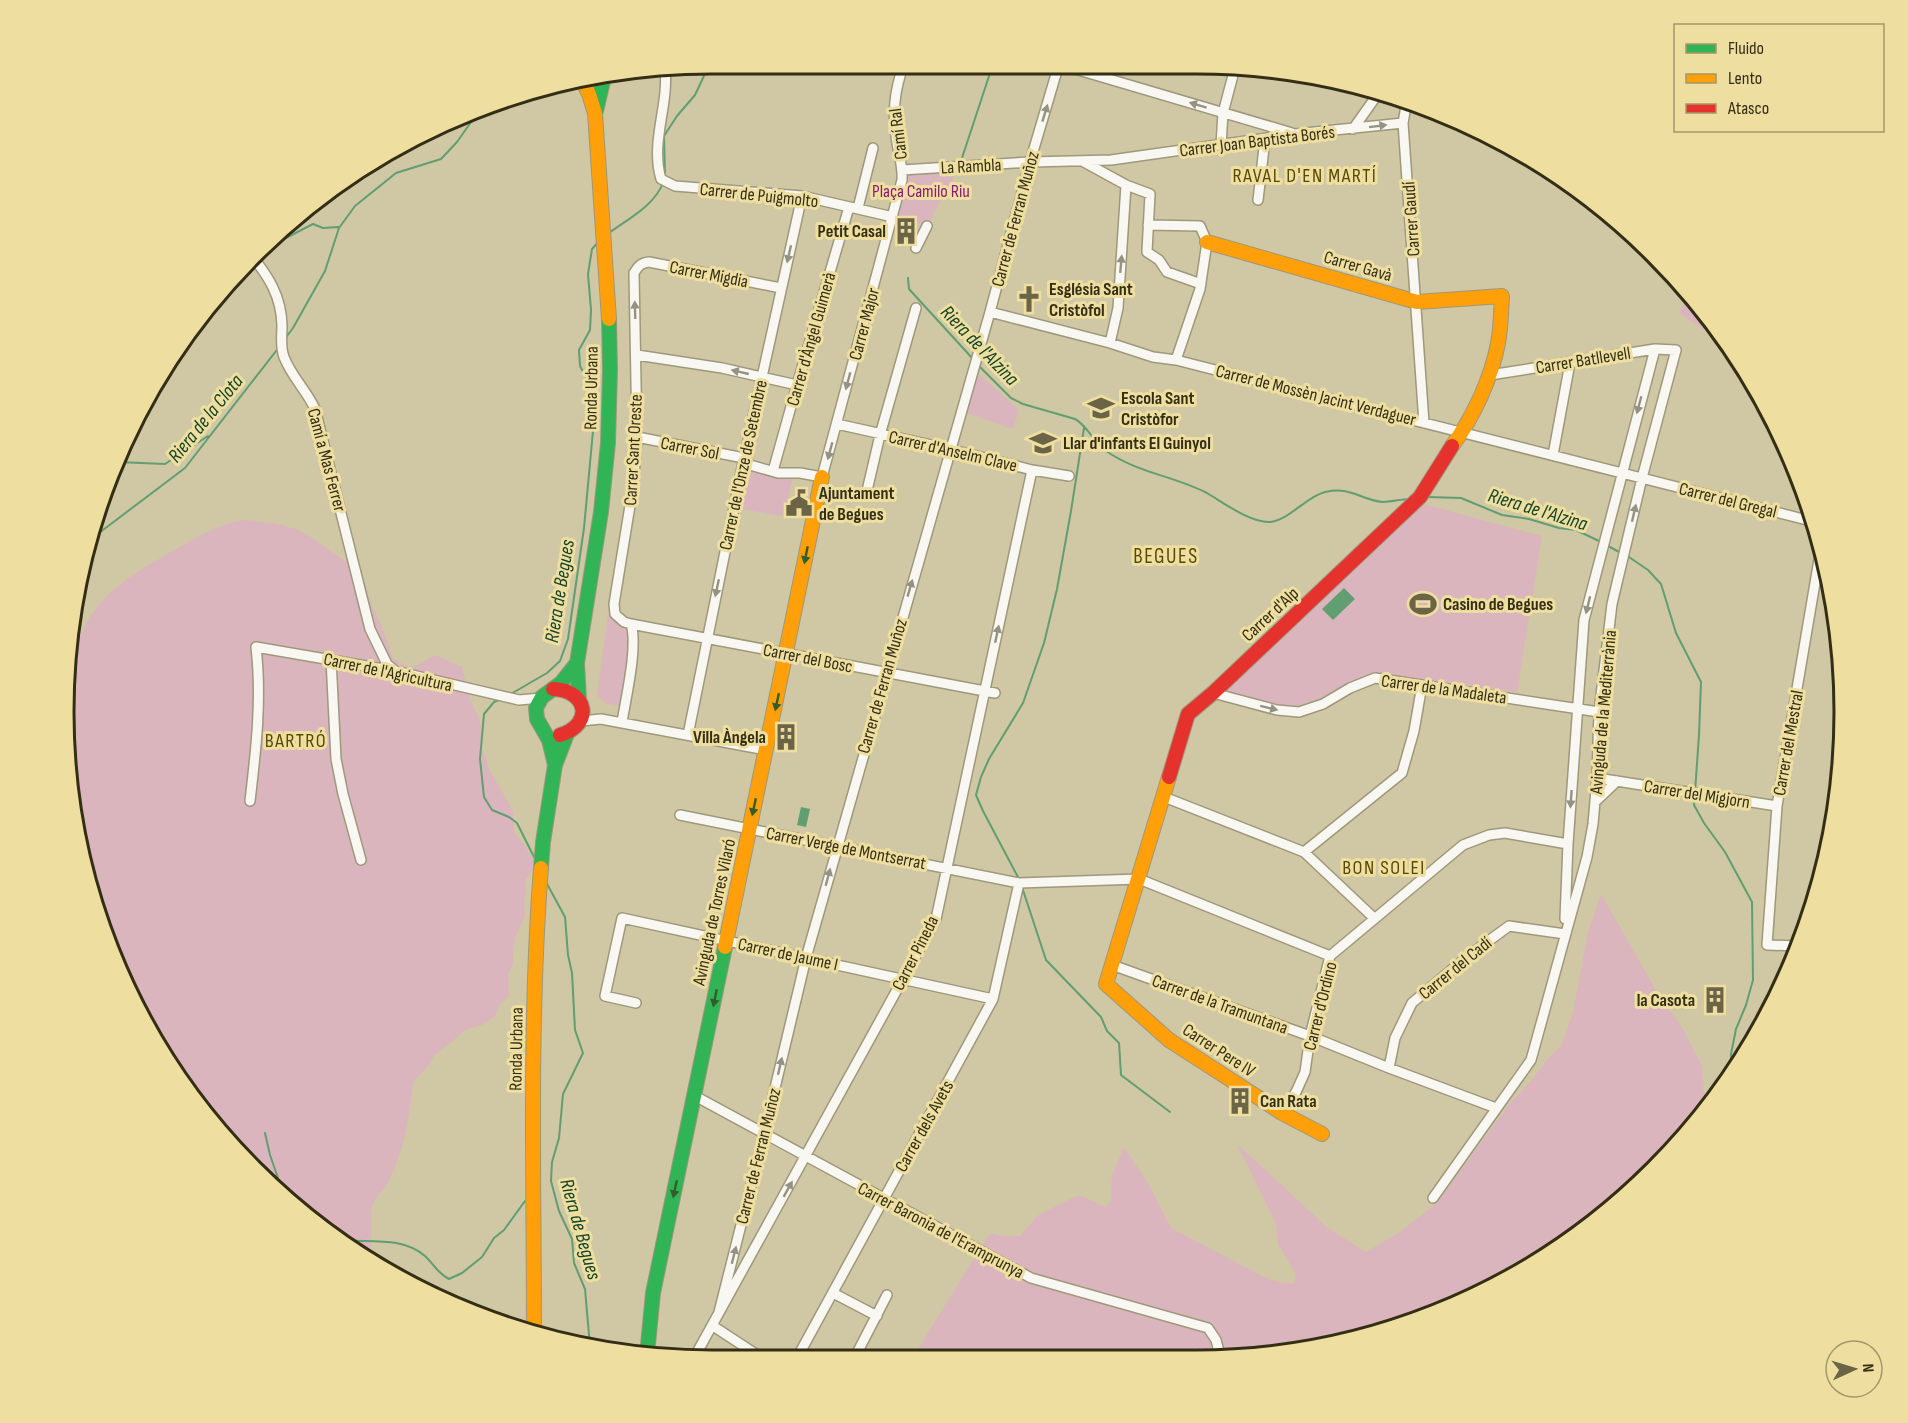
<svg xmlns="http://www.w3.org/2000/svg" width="1908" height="1423" font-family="'Sofia Sans Condensed',sans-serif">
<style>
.green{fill:#dab5bd}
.water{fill:#619e72}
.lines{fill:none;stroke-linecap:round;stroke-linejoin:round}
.stream{stroke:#619e72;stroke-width:2}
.street-casing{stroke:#9e987c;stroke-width:12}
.fast-casing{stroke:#9e987c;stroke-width:16}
.slow-casing{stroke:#9e987c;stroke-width:16}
.jam-casing{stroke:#9e987c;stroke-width:16}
.street{stroke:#f8f7f1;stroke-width:9}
.fast{stroke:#30b455;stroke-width:14}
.slow{stroke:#ff9f0a;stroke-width:14}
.jam{stroke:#e5322d;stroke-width:14}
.oneway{fill:#969283}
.oneway2{fill:#335d2b}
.labels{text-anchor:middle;stroke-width:6;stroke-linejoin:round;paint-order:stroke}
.street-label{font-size:18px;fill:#342e15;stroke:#eedfa0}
.park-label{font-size:18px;fill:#891b77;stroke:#eedfa0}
.poi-label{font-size:18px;font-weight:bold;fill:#342e15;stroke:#eedfa0;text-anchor:start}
.neighbourhood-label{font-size:20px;letter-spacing:1.5px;fill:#574904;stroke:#eedfa0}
.water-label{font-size:20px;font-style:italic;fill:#134329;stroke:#eedfa0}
.quarter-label{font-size:21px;letter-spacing:1.5px;fill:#574904;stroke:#eedfa0}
.rim{fill:none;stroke:#342e15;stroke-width:3}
</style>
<rect width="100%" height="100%" fill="#d0c7a4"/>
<path class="green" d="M960,166l-33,60 -34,-9 12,-48z
M1690,293l21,24 20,31 -52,-35z
M979,374l40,36 -6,19 -47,-16z
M749,468l44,9 -10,39 -41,-7z
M1423,504l119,32 -25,156 -146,-19 -54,27 -28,8 -32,-7 -33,-11z
M247,520l31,4 18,5 16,9 50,35 9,30 11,24 11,31 16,10 11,-4 15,-9 27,12 8,32 11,24v21l8,25 24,42 1,22 9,9 13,24 -11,14 1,13 -2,7 1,16 -9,19 -3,15v13l-5,11 1,22 -9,8 -6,13 -12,8 -15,4 -33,27 -9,14 -12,12c-3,33 -9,70 -25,100 -4,8 -12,15 -16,23 -2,6 0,46 -1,56l-87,-62 -87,-93 -85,-147 -36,-121 -12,-84c1,-14 10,-25 11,-39 1,-15 -3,-31 -2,-46 6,-62 48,-89 98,-117 23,-13 49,-30 76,-32z
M608,614h7l16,10 -7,83 -17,-3 -10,-8z
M1601,894l56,98 26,37 19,37 2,25 6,12 -26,36 -93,87 -147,85 -163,43 -368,3 77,-124 12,3h18l17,-20 39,-20 8,1 21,10 6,-5 1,-27 12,-28 24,36 23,45 99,52 24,4 2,-10 -18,-30 -2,-20 -39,-80 91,84 38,24 34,-20 37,-29 74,-101 21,-22 18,-24 11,-10 12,-33 15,-81z"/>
<path class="water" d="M1344,588l11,11 -22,21 -11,-11z
M801,807l9,2 -4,18 -9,-2z"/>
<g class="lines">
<path class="stream" d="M962,158l31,-94
M665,177l-1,-41 13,-20 18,-21 15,-32
M609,233c19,-14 45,-27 54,-50
M262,246l20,-6 31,-16 10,4 15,-1
M908,278l1,11 64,70
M287,336l6,-8 32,-57 14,-43 16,-22 41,-33 45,-14 16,-17 21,-30
M979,366l32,32 12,6 52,15c12,6 18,23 31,32 32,22 68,25 101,42 17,10 42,29 62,29 18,0 38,-26 56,-30 27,-6 35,8 58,10 8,0 18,-3 27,-3
M117,462l48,2 43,-28
M1427,497l34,1 41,17 27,4 30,9 17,2 27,13
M91,539l94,-71 91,-117
M1608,546l13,7
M1626,555l22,15 13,14 15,49 25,49 -2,53 -4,57
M509,695l38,-22 13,-12 8,-22 16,-111 10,-108 1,-26 -15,-28 -1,-16 11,-20 1,-20 -3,-36 4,-25 8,-9
M501,699l-7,3 -10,12 -4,45 4,38 8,13 17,7 8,6 19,38
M1695,797l-1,8 10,18 21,29 27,50 1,78 -7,25 -10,24 -5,25 1,18
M1019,879l-36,-68 -7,-16 5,-18 8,-18 34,-56 21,-60 13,-54 14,-78 13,-83
M546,882l19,35 3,38 4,18 3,57 8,23 -20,41 -4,44 -7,24 -1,19 8,30 13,28 2,24 11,26 5,57
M1022,887l24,73 55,57 6,14 12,12 2,32 49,37
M265,1133l5,22 16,46
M341,1240c29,3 60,-4 84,16 9,8 12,17 24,23l13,-6 20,-16 12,-19 10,-8 21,-29"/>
<defs>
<path id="street" d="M1058,64l234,69
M665,69c4,37 -15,73 -4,110l14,7 127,10 91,21
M1407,100l-4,23 21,300
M1353,129l27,-38
M1221,145l2,-32 13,-49
M1084,162l42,23 -8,123 -8,35
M902,170l128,-8 81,-2 184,-26 108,-11
M1126,185l24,9 -3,58 12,8 8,12 34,12
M1258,200l7,-61
M858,208l15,-60
M1148,225l52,1 7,16 -7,47 -24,71
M916,248l11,-22
M251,255c18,22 30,41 31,70 0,11 -2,22 2,32 7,19 23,34 31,52l55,220 17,35 8,7
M781,288l-132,-26c-8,1 -11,4 -15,11l3,164 -4,50 -19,117 1,10 9,8 7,2 364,69
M990,312l120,31 43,14 23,3 639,162
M637,355l85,13 75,17
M837,424l112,25 83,21 37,6
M637,437l107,21
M1553,455l17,-92
M743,463l35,10h22l22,4 80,-297c1,-13 -3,-25 -5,-37 -5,-29 -3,-52 7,-79
M773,471l24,-86 52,-178
M866,495l14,-60 36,-127
M331,659l5,100 7,35 18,66
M1213,693l64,17 22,2 24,-8 27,-16 25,-10 224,34
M581,721l20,-2 165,31
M622,722c4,-25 16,-75 9,-98
M688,735l55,-272 59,-267
M1597,778l180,28
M1164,797l140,55 70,66
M250,801c6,-51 12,-102 6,-154l139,24 124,29 22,-2
M1595,802l22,-21
M680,815l339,68 120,-4 191,77
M1304,852l98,-79 12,-42 8,-46
M1565,919l3,-75 16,-224 71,-271
M1799,946l-32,-1 10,-139 45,-264
M1112,965l198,71 79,32 107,40
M636,1003l-31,-7 17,-78 371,81
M1389,1068l6,-30 17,-35 56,-47 41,-30 56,8
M695,1096l336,182 177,50 8,12 4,15
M1282,1113l14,-21 9,-20 5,-36 20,-80 133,-111 26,-10 16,-2 63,11
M1433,1198l98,-138 56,-203 6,-33 4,-46 2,-66 13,-108 30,-126 34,-128 -21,-1 -165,26
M833,1293l44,23
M719,1312l45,-178 42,-176 184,-646 40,-150 29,-98
M713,1326l49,32
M855,1357l32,-62
M694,1358l242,-439 96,-449
M797,1358l196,-359 26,-116"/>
<path id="fast" d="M596,111l8,-34
M579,699l-2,-36 24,-151 7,-69 2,-73 -1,-51
M555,765l-6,-25 -12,-21 -1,-11 6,-11 19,-14 16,-20
M541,868l2,-26 12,-77 12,-31
M647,1355l6,-62 72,-346"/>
<path id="slow" d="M582,80l7,14 6,19 14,206
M1207,242l210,60 85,-6c-1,16 -1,32 -4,47 -6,34 -25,75 -46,103
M1169,777l-63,207 63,56 113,73 40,21
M725,947l97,-470
M534,1334c0,-155 -5,-311 7,-466"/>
<path id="jam" d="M553,689c35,1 41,36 7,46
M1169,777l19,-63 25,-21 207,-196 32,-51"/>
</defs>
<use href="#street" class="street-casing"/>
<use href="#fast" class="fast-casing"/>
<use href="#slow" class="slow-casing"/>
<use href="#jam" class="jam-casing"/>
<use href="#street" class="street"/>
<use href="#fast" class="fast"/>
<use href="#slow" class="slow"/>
<use href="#jam" class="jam"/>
</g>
<defs><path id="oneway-solid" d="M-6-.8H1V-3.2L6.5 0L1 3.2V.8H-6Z" transform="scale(1.5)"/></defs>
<g class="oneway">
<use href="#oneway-solid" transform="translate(1198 105) rotate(-163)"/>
<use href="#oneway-solid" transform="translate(1045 113) rotate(-73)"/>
<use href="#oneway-solid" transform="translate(1378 126) rotate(-7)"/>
<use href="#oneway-solid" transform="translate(789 254) rotate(103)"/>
<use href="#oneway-solid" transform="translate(1121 264) rotate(-85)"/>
<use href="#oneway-solid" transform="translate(635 310) rotate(-92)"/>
<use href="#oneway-solid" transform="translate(740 372) rotate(-167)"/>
<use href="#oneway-solid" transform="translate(848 381) rotate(105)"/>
<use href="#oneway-solid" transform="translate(1639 405) rotate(105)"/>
<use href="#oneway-solid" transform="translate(830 451) rotate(105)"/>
<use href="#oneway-solid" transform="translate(1634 513) rotate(-77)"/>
<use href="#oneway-solid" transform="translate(717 588) rotate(102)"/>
<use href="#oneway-solid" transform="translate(910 588) rotate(-74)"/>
<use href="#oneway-solid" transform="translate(1588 605) rotate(104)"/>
<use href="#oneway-solid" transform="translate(997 634) rotate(-78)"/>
<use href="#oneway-solid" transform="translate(1269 708) rotate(14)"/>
<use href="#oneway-solid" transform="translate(1571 799) rotate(94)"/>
<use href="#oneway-solid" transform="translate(828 877) rotate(-75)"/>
<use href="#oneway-solid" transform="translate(780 1066) rotate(-77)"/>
<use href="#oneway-solid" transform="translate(788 1189) rotate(-61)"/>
<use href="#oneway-solid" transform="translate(734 1255) rotate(-76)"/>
</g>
<g class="oneway2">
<use href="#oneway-solid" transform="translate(806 555) rotate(101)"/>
<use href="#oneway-solid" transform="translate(777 702) rotate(102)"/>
<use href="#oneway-solid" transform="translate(754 807) rotate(102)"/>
<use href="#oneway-solid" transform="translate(715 998) rotate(101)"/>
<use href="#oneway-solid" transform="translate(675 1189) rotate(102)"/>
</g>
<defs>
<symbol id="building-bare" viewBox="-9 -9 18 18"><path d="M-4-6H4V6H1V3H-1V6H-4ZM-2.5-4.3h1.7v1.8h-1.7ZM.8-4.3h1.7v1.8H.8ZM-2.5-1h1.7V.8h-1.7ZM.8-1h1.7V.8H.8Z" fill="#6b6447" stroke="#eedfa0" stroke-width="2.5" paint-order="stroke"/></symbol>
<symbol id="church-bare" viewBox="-9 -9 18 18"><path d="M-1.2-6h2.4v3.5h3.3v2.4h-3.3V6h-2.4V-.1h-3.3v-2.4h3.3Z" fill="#6b6447" stroke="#eedfa0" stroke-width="2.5" paint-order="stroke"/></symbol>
<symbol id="school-bare" viewBox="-9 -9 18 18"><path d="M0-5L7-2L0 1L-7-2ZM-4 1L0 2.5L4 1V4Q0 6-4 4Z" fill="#6b6447" stroke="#eedfa0" stroke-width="2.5" paint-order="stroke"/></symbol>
<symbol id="civic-bare" viewBox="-9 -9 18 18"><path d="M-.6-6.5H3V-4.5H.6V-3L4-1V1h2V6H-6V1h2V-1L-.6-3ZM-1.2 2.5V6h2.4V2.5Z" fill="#6b6447" stroke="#eedfa0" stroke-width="2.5" paint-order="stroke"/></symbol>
<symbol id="stadium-bare" viewBox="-9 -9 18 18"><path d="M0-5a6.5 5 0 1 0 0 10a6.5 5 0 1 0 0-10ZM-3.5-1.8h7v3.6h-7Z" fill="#6b6447" stroke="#eedfa0" stroke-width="2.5" paint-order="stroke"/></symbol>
</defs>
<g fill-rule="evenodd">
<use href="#building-bare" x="887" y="212" width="38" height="38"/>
<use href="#church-bare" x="1010" y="280" width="38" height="38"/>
<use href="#school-bare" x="1082" y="389" width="38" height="38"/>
<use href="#school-bare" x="1024" y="424" width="38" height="38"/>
<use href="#civic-bare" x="780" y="484" width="38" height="38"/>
<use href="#stadium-bare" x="1404" y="585" width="38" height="38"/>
<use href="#building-bare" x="767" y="718" width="38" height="38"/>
<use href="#building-bare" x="1696" y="981" width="38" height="38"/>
<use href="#building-bare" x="1221" y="1082" width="38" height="38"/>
</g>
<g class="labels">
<g class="street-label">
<text transform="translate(898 134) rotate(-97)" y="6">Camí Ral</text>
<text transform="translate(1257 141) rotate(-7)" y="6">Carrer Joan Baptista Borés</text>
<text transform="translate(971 166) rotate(-3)" y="6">La Rambla</text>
<text transform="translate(759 195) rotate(6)" y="6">Carrer de Puigmolto</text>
<text transform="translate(1015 219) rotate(-75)" y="6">Carrer de Ferran Muñoz</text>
<text transform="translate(1411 219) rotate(-94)" y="6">Carrer Gaudí</text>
<text transform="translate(1358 266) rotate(16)" y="6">Carrer Gavà</text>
<text transform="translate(709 274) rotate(11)" y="6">Carrer Migdia</text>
<text transform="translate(864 324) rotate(-75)" y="6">Carrer Major</text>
<text transform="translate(811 339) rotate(-74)" y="6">Carrer d'Àngel Guimerà</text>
<text transform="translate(1583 360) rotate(-9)" y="6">Carrer Batllevell</text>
<text transform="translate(591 388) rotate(-89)" y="6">Ronda Urbana</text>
<text transform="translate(1316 395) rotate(14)" y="6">Carrer de Mossèn Jacint Verdaguer</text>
<text transform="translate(690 448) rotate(11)" y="6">Carrer Sol</text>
<text transform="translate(633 450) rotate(-87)" y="6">Carrer Sant Oreste</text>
<text transform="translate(953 451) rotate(13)" y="6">Carrer d'Anselm Clave</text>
<text transform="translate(327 460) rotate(75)" y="6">Camí a Mas Ferrer</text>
<text transform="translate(743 465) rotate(-78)" y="6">Carrer de l'Onze de Setembre</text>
<text transform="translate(1728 500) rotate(14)" y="6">Carrer del Gregal</text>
<text transform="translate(1270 614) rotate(-43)" y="6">Carrer d'Alp</text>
<text transform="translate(808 658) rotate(11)" y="6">Carrer del Bosc</text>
<text transform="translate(388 672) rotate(12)" y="6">Carrer de l'Agricultura</text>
<text transform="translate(882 686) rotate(-74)" y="6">Carrer de Ferran Muñoz</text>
<text transform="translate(1444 689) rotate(8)" y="6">Carrer de la Madaleta</text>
<text transform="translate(1603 712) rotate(-85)" y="6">Avinguda de la Mediterrània</text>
<text transform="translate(1788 743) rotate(-80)" y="6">Carrer del Mestral</text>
<text transform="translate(1697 794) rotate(9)" y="6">Carrer del Migjorn</text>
<text transform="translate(846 848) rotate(11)" y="6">Carrer Verge de Montserrat</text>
<text transform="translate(714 912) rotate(-78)" y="6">Avinguda de Torres Vilaró</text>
<text transform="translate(915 953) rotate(-63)" y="6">Carrer Pineda</text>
<text transform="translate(788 954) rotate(12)" y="6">Carrer de Jaume I</text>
<text transform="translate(1455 968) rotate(-39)" y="6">Carrer del Cadí</text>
<text transform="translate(1220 1004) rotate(20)" y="6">Carrer de la Tramuntana</text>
<text transform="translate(1320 1006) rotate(-76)" y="6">Carrer d'Ordino</text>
<text transform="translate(516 1049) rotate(-89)" y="6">Ronda Urbana</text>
<text transform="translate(1219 1050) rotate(33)" y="6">Carrer Pere IV</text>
<text transform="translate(924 1126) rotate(-61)" y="6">Carrer dels Avets</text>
<text transform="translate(758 1156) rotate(-76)" y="6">Carrer de Ferran Muñoz</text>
<text transform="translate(941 1230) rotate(28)" y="6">Carrer Baronia de l'Eramprunya</text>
</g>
<g class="park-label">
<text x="921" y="197">Plaça Camilo Riu</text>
</g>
<g class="poi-label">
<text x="886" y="237" text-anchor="end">Petit Casal</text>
<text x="1049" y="295">Església Sant<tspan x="1049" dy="21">Cristòfol</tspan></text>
<text x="1121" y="404">Escola Sant<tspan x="1121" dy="21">Cristòfor</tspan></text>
<text x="1063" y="449">Llar d'infants El Guinyol</text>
<text x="819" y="499">Ajuntament<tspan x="819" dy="21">de Begues</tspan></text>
<text x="1443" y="610">Casino de Begues</text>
<text x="766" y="743" text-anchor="end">Villa Àngela</text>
<text x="1695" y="1006" text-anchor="end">la Casota</text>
<text x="1260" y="1107">Can Rata</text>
</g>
<g class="neighbourhood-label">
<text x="1305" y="182">RAVAL D'EN MARTÍ</text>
<text x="296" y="747">BARTRÓ</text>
<text x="1384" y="874">BON SOLEI</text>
</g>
<g class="water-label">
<text transform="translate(980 345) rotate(46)" y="7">Riera de l'Alzina</text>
<text transform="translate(205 418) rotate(-51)" y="7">Riera de la Clota</text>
<text transform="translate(1538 509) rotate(17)" y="7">Riera de l'Alzina</text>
<text transform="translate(559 591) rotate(-81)" y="7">Riera de Begues</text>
<text transform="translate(581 1229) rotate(74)" y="7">Riera de Begues</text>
</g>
<g class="quarter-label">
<text x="1166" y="563">BEGUES</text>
</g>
</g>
<path d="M0 0H1908V1423H0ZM712 74H1196A638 638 0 0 1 1834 712V712A638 638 0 0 1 1196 1350H712A638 638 0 0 1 74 712V712A638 638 0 0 1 712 74Z" fill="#eedfa0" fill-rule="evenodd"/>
<path class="rim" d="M712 74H1196A638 638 0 0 1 1834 712V712A638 638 0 0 1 1196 1350H712A638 638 0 0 1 74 712V712A638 638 0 0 1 712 74Z"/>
<rect x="1674" y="24" width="210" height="108" fill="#eedfa0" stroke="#a49868" stroke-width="1.5"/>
<rect x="1686" y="44" width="30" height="9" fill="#30b455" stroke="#a49868" stroke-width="1.5"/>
<text x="1728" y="54" font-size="18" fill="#342e15">Fluido</text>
<rect x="1686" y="74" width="30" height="9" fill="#ff9f0a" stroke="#a49868" stroke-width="1.5"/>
<text x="1728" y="84" font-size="18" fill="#342e15">Lento</text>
<rect x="1686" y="104" width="30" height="9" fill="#e5322d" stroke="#a49868" stroke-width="1.5"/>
<text x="1728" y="114" font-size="18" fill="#342e15">Atasco</text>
<g transform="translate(1854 1369) rotate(86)"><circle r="28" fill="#eedfa0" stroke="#a49868" stroke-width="1.5"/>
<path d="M0-4.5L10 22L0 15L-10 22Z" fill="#6b6447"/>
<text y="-9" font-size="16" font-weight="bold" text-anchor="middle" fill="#342e15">N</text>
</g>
</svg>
